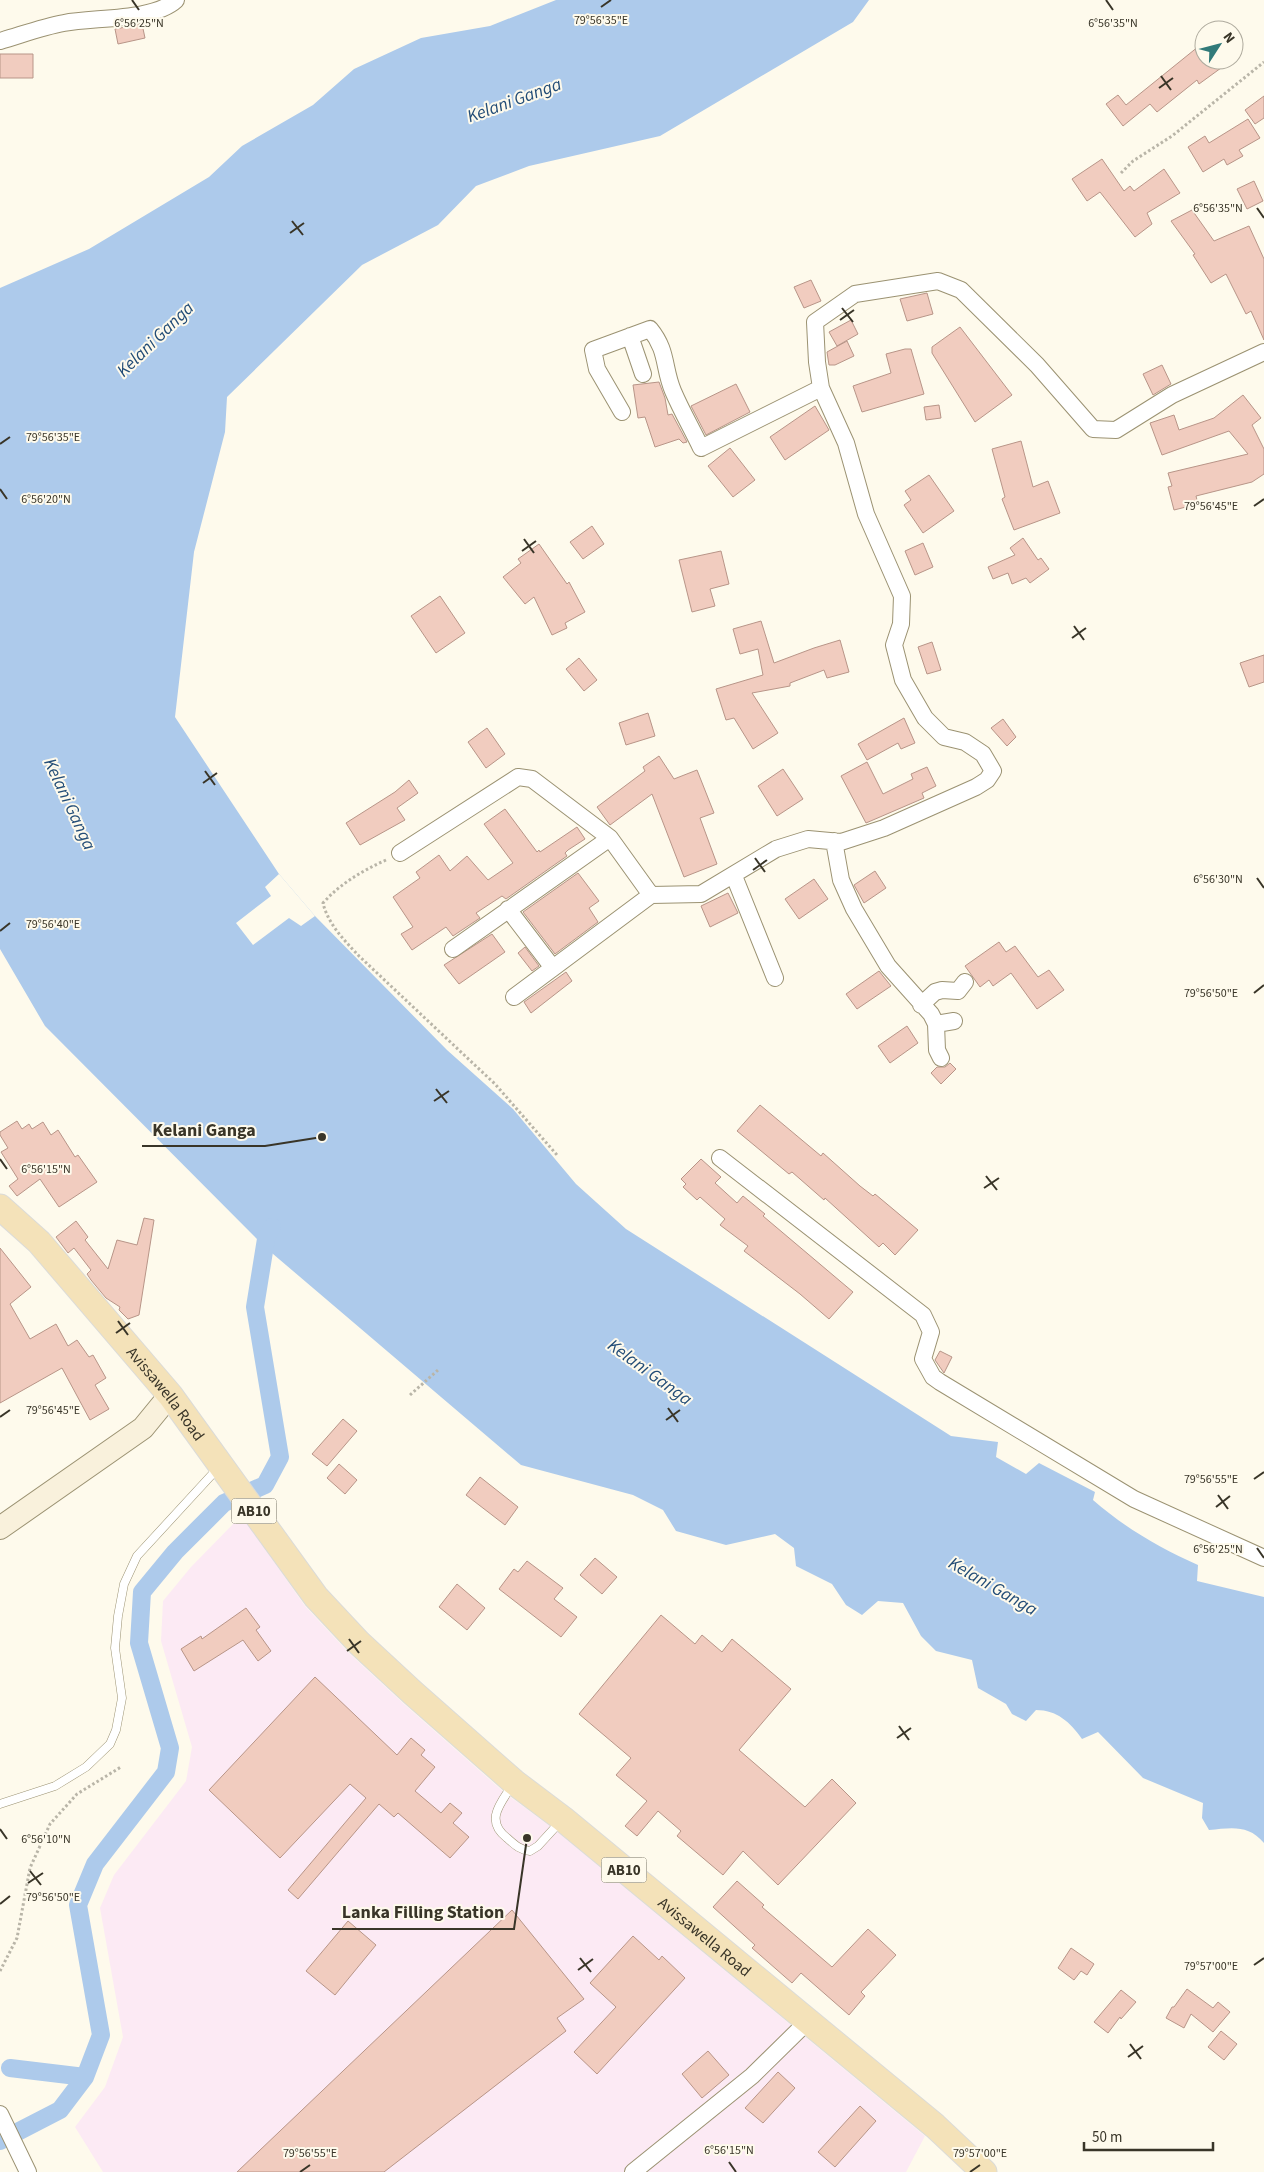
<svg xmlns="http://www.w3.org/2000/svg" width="1264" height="2172" font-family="'Source Sans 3',sans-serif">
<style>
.industrial{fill:#fceaf4}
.water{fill:#adcaeb}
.pier{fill:#fefaec}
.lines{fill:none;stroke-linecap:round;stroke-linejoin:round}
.canal{stroke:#adcaeb;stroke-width:18}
.building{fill:#f1ccbf;stroke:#b89588}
.lane-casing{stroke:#9b9272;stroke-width:9}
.street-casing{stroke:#9b9272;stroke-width:18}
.secondary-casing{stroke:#9b9272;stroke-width:24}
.primary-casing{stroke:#dbdbd8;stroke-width:27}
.path{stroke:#b9b5a8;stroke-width:3;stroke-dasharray:2.5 2.5;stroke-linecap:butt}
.lane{stroke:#fff;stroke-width:8}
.street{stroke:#fff;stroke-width:16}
.secondary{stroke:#f9f1dc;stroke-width:22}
.primary{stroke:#f4e2b9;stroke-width:25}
.ticks{fill:none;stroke:#393528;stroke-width:2}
.labels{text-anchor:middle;stroke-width:4;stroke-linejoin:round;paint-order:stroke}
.shield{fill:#fefaec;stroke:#747063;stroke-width:1}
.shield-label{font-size:15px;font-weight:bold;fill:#393528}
.street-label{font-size:16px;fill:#393528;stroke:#fefaec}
.water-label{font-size:18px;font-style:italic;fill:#234d77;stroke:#fefaec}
.ticks-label{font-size:12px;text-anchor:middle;fill:#393528;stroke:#fefaec;stroke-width:4;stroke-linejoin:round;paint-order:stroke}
.leader{fill:none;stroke:#393528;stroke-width:2}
.callout-dot{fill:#393528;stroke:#fefaec;stroke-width:2}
.callout-label{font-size:18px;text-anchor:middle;font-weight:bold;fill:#393528;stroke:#fefaec;stroke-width:4;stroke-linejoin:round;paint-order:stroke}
</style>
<rect width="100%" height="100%" fill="#fefaec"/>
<path class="industrial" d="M243,1518l62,88 44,47 55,51 101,89 49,36 371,307 -19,36h-803l-28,-45 30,-40 18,-50 -23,-129 14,-33 72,-94 6,-34 -31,-106 2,-40 28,-34 45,-46z"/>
<path class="water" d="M556,0h313l-16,22 -193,114 -131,30 -53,20 -38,39 -76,40 -135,132 -2,35 -31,120 -19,165 104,157 36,42 132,134 66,59 63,75 50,45 325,207 47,6 -2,15 30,17 13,-11 56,29 -2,8c32,28 67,48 105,65l-1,16 67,16v246c-16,-19 -33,-15 -55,-13l-7,-12 1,-15 -60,-25 -45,-46 -16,7c-12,-17 -25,-29 -46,-29l-10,11 -14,-7 -6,-10 -28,-16 -6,-28 -36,-9 -15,-15 -18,-33 -25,-2 -16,14 -16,-10 -14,-21 -36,-18 -2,-18 -19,-14 -49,11 -50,-14 -13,-21 -30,-15 -112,-30 -255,-217 -221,-222 -45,-77v-661l89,-39 120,-72 33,-31 71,-41 41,-36 67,-31 69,-12z"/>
<path class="pier" d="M279,874l36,42 -14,10 -12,-8 -36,27 -17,-22 35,-27 -6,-9z"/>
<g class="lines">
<path class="canal" d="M10,2068l75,9
M0,2141l60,-31 25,-33 16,-42 -23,-130 17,-41 71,-92 4,-24 -31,-105 3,-51 33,-40 49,-49 41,-18 15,-28 -25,-150 11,-68 6,-12"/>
</g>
<path class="building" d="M142,24l3,14 -27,6 -3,-15z
M1204,42v18h28l-33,24 -2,-4 -40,32 -7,-8 -27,22 -17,-22 12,-9 8,10z
M0,54h33v24h-33z
M1264,96v22l-9,6 -10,-14z
M1248,119l12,19 -21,12 4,6 -16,9 -3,-6 -21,13 -15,-25 17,-11 4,7z
M1102,159l22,32 6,-5 4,5 30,-22 16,24 -33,20 5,11 -17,13 -35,-45 -13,9 -15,-22z
M1254,181l9,20 -16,8 -10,-20z
M1192,210l22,31 35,-15 15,33v81l-13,-29 -5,3 -20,-40 -15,9 -18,-28 2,-1 -24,-33z
M811,280l10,21 -17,7 -10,-21z
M927,293l6,21 -26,7 -7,-22z
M851,320l7,14 -21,12 -8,-14z
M960,327l52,68 -37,27 -43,-69v-6z
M847,341l7,15 -19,9h-6l-2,-13z
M905,349h6l13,45 -62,18 -9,-26 38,-13 -5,-19z
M1162,365l9,19 -18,11 -10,-21z
M659,382l6,16 3,17 4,-1 15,28 -4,1 -4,-4 -24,8 -10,-30 -7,1 -5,-33z
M736,384l14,28 -44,23 -15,-29z
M1243,395l18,23 -9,7 12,24v25l-12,8 -56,14 2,8 -24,6 -6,-23 4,-1 -4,-13 80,-19 -19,-23 -67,24 -12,-32 24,-8 5,15 35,-12z
M939,405l2,13 -15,2 -2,-13z
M815,406l14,24 -44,30 -15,-23z
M1021,441l12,46 15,-6 12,32 -46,17 -12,-31 3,-2 -13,-48z
M730,448l25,32 -22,17 -25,-31z
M929,475l25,36 -31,22 -19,-28 7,-5 -6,-9z
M592,526l12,18 -21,15 -13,-17z
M1023,538l15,22 3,-2 8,11 -19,14 -4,-5 -14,6 -4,-11 -15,6 -5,-12 27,-12 -5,-7z
M923,543l10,24 -18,8 -10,-24z
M539,544l28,40 2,-2 16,30 -20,11 2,5 -15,7 -18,-38 -9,7 -22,-27 18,-14 -3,-4z
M721,551l8,33 -19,5 5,17 -23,6 -13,-52z
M440,596l25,37 -29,20 -25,-37z
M761,621l13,42 40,-15 26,-8 9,32 -22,6 -3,-8 -34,13v3l-38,7 26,40 -25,16 -19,-31 -8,2 -10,-31 47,-14 -5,-26 -18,5 -7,-25z
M932,642l9,28 -14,4 -9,-27z
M1264,655v27l-15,5 -9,-24z
M579,658l18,22 -13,11 -18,-22z
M648,713l7,23 -29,9 -7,-22z
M904,718l11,25 -14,6 -3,-6 -31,17 -9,-16z
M1003,719l13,18 -9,9 -16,-18z
M487,728l18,26 -19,14 -18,-26z
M659,756l15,23 23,-9 17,43 -14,5 17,46 -33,13 -32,-83 -42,31 -13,-18 48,-36 -2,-4z
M867,762l16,32 30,-15 -2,-5 16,-7 9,19 -14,7 2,5 -58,25 -25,-47z
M783,769l20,30 -26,17 -19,-30z
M409,780l9,13 -21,15 8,12 -45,25 -14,-22 49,-31z
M505,809l32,43 2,-2 1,2 37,-25 8,12 -17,11 -3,3 2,3 -61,43 -4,-3 -26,17 4,5 -27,18 -7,-9 -34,23 -11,-16 12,-7 -20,-30 27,-19 -4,-6 23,-17 11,16 17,-15 21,24 25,-17 -29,-39z
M875,871l11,17 -22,15 -10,-18z
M578,873l21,28 -10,7 9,14 -43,32 -32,-42z
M814,879l14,20 -29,20 -14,-20z
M728,893l10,20 -28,14 -9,-21z
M492,934l13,18 -46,32 -15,-19z
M999,942l7,10 9,-6 23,31 11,-7 15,20 -27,19 -26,-36 -18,13 -4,-6 -9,7 -15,-21z
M525,947l14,19 -7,5 -14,-18z
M879,971l12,15 -34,23 -11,-15z
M566,972l6,9 -41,32 -7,-11z
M907,1026l11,17 -28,20 -12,-17z
M950,1063l6,6 -15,15 -10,-11 6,-6h8z
M760,1105l61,51 2,-3 37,33 13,10 2,-2 43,36 -23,25 -12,-12 -4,4 -54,-49 -1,2 -32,-28 -3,2 -52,-43z
M17,1121l5,8 7,-5 3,5 11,-7 8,13 7,-5 17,27 3,-2 19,27 -38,25 -19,-28 -23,17 -8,-10 9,-7 -17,-27 7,-4 -8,-13v-3z
M701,1159l20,18 -6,6 22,20 6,-7 22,18 -2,2 90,76 -24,27 -29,-25 -56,-43 4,-5 -28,-21 5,-6 -25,-22 -3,3 -14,-13 3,-3 -5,-5z
M144,1218l10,2 -15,95 -11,4 -9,-9 1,-3 -14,-9 -15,-18 -4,-6 4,-4 -17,-22 -6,5 -12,-16 20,-16 12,16 -3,3 23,29 9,-29 20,5z
M0,1248l31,39 -21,17 20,35 26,-15 12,22 9,-6 12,17 4,-2 13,23 -11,7 14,24 -19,11 -28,-52 -62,35z
M940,1351l12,6 -8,16 -9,-13z
M343,1419l14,12 -30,35 -15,-12z
M339,1464l18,16 -12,14 -18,-16z
M480,1477l38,30 -13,18 -39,-30z
M595,1558l22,19 -15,17 -22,-19z
M527,1561l36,27 -9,11 23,18 -16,20 -62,-48 15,-20 4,3z
M457,1584l28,24 -18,22 -28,-23z
M246,1608l14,19 -4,3 15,21 -13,10 -15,-21 -49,31 -13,-22 20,-13 1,3z
M661,1615l34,29 7,-9 20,17 10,-13 59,50 -52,61 66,57 27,-28 24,24 -78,82 -35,-34 -20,24 -46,-39 4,-5 -23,-20 -21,25 -12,-10 22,-25 -31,-26 15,-17 -52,-44z
M315,1677l82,78 14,-17 14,12 -4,5 14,12 -20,24 26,22 9,-10 12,10 -9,10 16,14 -19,21 -52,-45 -4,4 -15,-13 -81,95 -10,-9 78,-92 -16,-14 -70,74 -71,-68z
M737,1881l27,24 -2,2 70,60 36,-38 28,26 -35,37 4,4 -16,19 -48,-42 -9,10 -40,-35 3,-3 -42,-38z
M512,1910l72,89 -27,19 9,13 -182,141h-147z
M348,1921l28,24 -41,50 -29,-24z
M633,1936l26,24 3,-4 23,22 -88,96 -23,-22 42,-45 -26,-24z
M1071,1948l23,16 -7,11 -6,-4 -7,9 -16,-12z
M1187,1989l26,19 5,-6 12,10 -17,20 -22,-18 -7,14 -18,-10 6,-11h2z
M1121,1990l15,12 -15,17 -1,-2 -12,16 -14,-11z
M1221,2031l16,13 -13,16 -16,-13z
M708,2051l21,24 -27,23 -20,-24z
M778,2072l17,16 -32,35 -18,-15z
M860,2106l16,15 -41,46 -17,-15z"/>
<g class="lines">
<defs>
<path id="lane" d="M513,1784c-12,19 -29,36 -6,54 8,7 13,12 23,13l8,-5 22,-24
M0,1804l55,-18 31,-19 24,-23 6,-14 6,-32 -7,-50 3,-32 6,-32 13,-28 81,-88"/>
<path id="street" d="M0,41c21,-6 42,-14 64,-18 31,-6 89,-2 112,-23
M630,336l13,38
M622,412l-25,-43 -4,-19 57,-21c18,22 13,38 23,62 8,19 19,38 28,57l120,-60
M834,841l7,39 13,29 34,57 43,48 5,10 1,26 4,8
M400,853l118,-76 14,2 78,59 41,57
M734,876l41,102
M508,909l45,59
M453,949l157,-111
M514,997l137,-102 50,-1 75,-45 32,-10 33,3 43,-14 92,-41 11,-7 6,-9 -10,-17 -18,-12 -21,-5 -19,-19 -22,-38 -9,-35 7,-21 1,-28 -36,-82 -20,-71 -25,-55 -4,-26 -2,-40 40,-28 83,-13 23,9 76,75 56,64 23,1 56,-35 92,-43
M921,1005l14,-13 7,-2 16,1 7,-9
M936,1024l18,-3
M720,1158l203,157 8,17 -8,27 10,18 7,5 194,117 130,59
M0,2114l28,58
M633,2172l119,-96 56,-55"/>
<path id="secondary" d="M0,1528l143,-100 27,-33"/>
<g id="primary">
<path id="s1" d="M0,1207l39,35 131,153 146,202 43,46 54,50 101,89 49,37 372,307 49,46"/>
</g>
</defs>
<use href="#lane" class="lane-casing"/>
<use href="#street" class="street-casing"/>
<use href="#secondary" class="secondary-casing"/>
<use href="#primary" class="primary-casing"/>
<path class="path" d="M1121,173l12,-12 39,-25 92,-74
M386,860c-24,11 -45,23 -63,43 5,21 21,37 36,53l136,128 62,71
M410,1395l28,-25
M0,1971l17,-33 13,-70 20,-44 27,-30 44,-27"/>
<use href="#lane" class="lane"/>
<use href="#street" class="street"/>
<use href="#secondary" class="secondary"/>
<use href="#primary" class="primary"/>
</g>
<path class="ticks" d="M132,0l7,10M1106,0l7,10M601,7l10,-7M1161,76l10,14M1159,88l14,-10M1257,208l7,10M292,221l11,14M290,233l14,-10M842,308l11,14M840,320l14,-10M0,444l10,-7M0,489l7,10M1254,506l10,-7M524,539l10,14M522,551l14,-10M1074,626l10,14M1072,638l14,-10M205,771l10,14M203,783l14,-10M755,858l10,14M753,870l14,-10M1257,878l7,10M0,931l10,-8M1254,993l10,-8M436,1089l11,14M434,1101l15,-10M0,1159l7,10M986,1176l11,14M984,1188l15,-10M118,1321l10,14M116,1333l14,-10M668,1408l10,14M0,1417l10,-7M666,1420l14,-10M1254,1479l10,-7M1218,1495l10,14M1216,1507l14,-11M1257,1548l7,10M349,1639l10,14M347,1651l14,-10M899,1726l10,14M897,1738l14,-10M0,1829l7,10M30,1871l11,14M28,1883l15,-10M0,1904l10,-8M580,1958l11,14M1254,1965l10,-7M578,1970l15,-11M1130,2044l11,15M1128,2057l15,-11M729,2162l7,10M300,2172l10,-7M970,2172l10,-7"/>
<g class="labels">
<g class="shield">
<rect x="231.5" y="1498.5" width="45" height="25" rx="4"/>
<rect x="601.5" y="1857.5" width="45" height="25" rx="4"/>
</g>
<g class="shield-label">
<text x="254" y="1516">AB10</text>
<text x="624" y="1875">AB10</text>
</g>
<g class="street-label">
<text dy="6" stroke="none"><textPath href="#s1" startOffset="250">Avissawella Road</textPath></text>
<text dy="6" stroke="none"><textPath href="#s1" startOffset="1020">Avissawella Road</textPath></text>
</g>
<g class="water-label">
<text transform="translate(514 100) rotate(-20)" y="6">Kelani Ganga</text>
<text transform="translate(155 339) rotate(-44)" y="6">Kelani Ganga</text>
<text transform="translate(70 804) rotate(65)" y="6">Kelani Ganga</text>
<text transform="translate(650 1372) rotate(36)" y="6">Kelani Ganga</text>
<text transform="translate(993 1586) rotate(30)" y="6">Kelani Ganga</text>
</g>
</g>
<g class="ticks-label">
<text x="601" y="24">79°56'35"E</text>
<text x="139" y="27">6°56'25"N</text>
<text x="1113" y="27">6°56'35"N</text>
<text x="1218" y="212">6°56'35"N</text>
<text x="53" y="441">79°56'35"E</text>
<text x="46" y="503">6°56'20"N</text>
<text x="1211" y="510">79°56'45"E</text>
<text x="1218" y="883">6°56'30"N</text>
<text x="53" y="928">79°56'40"E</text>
<text x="1211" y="997">79°56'50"E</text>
<text x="46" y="1173">6°56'15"N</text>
<text x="53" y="1414">79°56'45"E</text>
<text x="1211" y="1483">79°56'55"E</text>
<text x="1218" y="1553">6°56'25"N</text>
<text x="46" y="1843">6°56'10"N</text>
<text x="53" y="1901">79°56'50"E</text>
<text x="1211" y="1970">79°57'00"E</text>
<text x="729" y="2154">6°56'15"N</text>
<text x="310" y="2157">79°56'55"E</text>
<text x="980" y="2157">79°57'00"E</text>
</g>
<path class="leader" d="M322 1137L265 1146H142M527 1838L514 1929H332"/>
<g class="callout-dot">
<circle cx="322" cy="1137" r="5"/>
<circle cx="527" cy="1838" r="5"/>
</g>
<g class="callout-label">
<text x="204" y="1136">Kelani Ganga</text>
<text x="423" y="1918">Lanka Filling Station</text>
</g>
<g transform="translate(1219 45) rotate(54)"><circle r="24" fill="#fefaec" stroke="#afab9e"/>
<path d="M0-4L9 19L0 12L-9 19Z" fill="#317a79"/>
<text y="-8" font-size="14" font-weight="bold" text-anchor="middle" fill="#393528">N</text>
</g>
<path d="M1084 2142v8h129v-8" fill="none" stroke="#393528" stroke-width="2.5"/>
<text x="1092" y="2142" font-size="15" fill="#393528" stroke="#fefaec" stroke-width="4" paint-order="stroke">50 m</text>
</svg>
